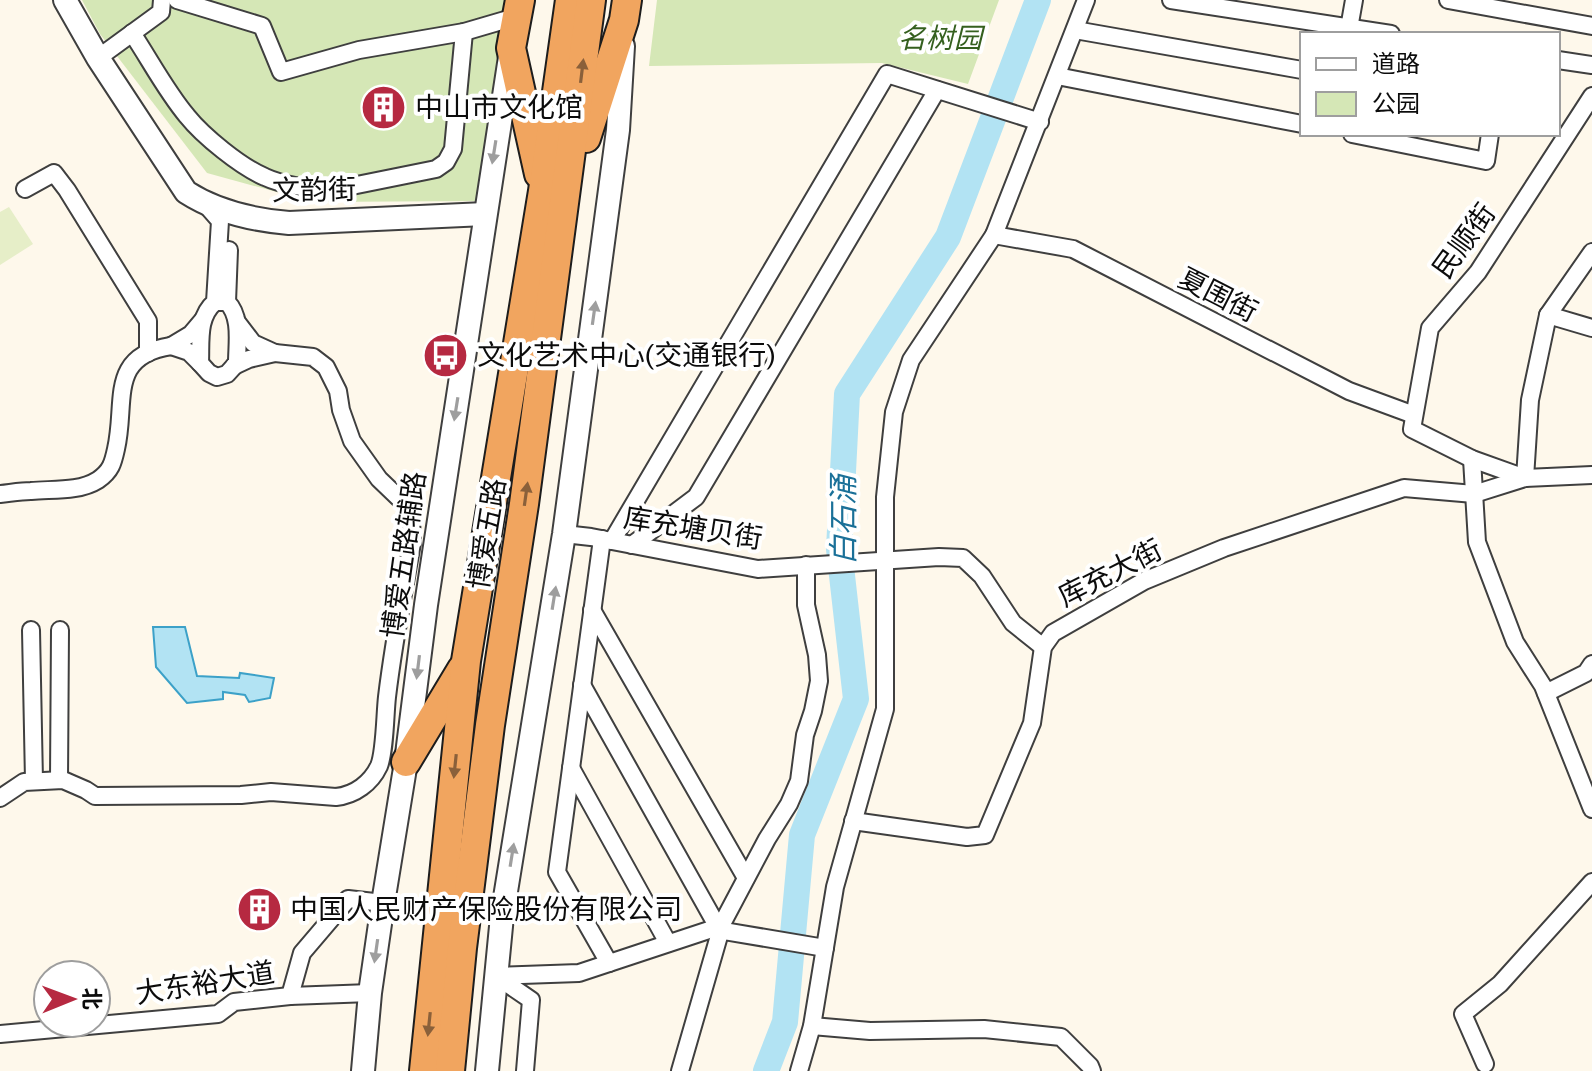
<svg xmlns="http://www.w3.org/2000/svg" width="1592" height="1071" font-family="'Roboto Serif','Noto Sans SC',serif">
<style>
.green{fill:#d5e7b6}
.pitch{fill:#e6eec8}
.water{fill:#b2e3f3;stroke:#3ca1c8;stroke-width:2}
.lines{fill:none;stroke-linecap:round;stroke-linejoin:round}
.river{stroke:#b2e3f3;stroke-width:26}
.minor-casing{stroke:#3f3f3f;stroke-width:20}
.tertiary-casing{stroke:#3f3f3f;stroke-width:26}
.trunk-casing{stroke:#1d1d1d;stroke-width:32}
.minor{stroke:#fff;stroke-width:16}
.tertiary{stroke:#fff;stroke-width:22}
.trunk{stroke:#f1a55f;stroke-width:28}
.oneway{fill:#8a603a}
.oneway2{fill:#9e9e9e}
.labels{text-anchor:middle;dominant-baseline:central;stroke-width:8;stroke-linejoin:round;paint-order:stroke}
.park-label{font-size:28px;font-style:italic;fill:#35601f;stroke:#fff}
.poi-label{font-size:28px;fill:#0c0c0c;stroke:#fff;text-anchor:start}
.street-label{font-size:28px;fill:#0c0c0c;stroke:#fff}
.water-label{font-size:30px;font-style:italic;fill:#1a7098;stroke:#fff}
</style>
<rect width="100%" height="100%" fill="#fef8eb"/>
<!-- green -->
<g class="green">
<polygon points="82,0 508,0 478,201 313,202 207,173 100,34"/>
<polygon points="657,0 999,0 968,84 882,63 649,66"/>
</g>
<!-- pitch -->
<polygon class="pitch" points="9,207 33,244 0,265 0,212"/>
<!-- water -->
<polygon class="water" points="153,627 185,627 197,676 239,678 240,673 274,678 270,698 249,702 245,695 223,692 223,699 187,703 156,667"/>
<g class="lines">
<!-- river -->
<polyline class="river" points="766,1071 785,1022 802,835 856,699 839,549 847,394 948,237 1038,0"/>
<defs>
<g id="minor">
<polyline points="177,0 262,26 281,72 359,50 464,32 505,20 517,19"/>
<polyline points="1171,0 1391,34"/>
<polyline points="1448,0 1592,26"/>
<polyline points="1075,30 1302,70"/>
<path d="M132,33C150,60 166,91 187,116C203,136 241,167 265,177C282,185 313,190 332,190L436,169L446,162L453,149L464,32"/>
<polyline points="1348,34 1354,0"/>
<polyline points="98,58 161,12 162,0"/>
<polyline points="1558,60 1592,65"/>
<polyline points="1057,76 1302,124"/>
<polyline points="1592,96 1478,272 1430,328 1412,429 1472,459 1525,478 1592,475"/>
<polyline points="1352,134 1486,161 1490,134"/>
<polyline points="25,189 54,173 67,190 148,321 148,353"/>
<path d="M206,205L220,221L215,302C197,317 201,342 200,363L209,373L217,377L227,374L237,363C237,343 242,317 227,302H215"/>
<polyline points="994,235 1073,249 1349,391 1414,415"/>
<polyline points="227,302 229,250"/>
<polyline points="1548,315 1592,328"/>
<polyline points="200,363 189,352 171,346 191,334 202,321"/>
<polyline points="234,366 249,359 275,353 253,343 237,322"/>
<polyline points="1472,459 1477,542 1515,642 1543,686 1592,809"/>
<path d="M0,494C10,493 21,491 31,491C53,489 79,492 98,480C111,471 113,463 116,449C127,402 107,356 171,346"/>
<polyline points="564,534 591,537 758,569 939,557 963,558 982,576 1013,623 1043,647"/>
<polyline points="602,539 557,872 609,963"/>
<polyline points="612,541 887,74 1040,122"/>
<polyline points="632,545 696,497 937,90"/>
<polyline points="592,610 746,878"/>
<polyline points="31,630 34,781"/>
<polyline points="582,685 720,931"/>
<polyline points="1546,693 1586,673 1592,664"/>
<polyline points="571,768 668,943"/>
<polyline points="59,780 60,630"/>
<path d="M0,798L24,782L63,780L86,790L95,796L241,795L271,792L336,797C355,795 371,783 379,766C385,752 385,714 387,697C393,646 403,594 412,543L411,518L404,503L379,479L352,441L341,410L338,391L326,367L313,357L275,353"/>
<polyline points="853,821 967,837 985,835 1032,723 1043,647 1053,633 1144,581 1224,548 1404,488 1474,494 1525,478 1530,400 1548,315 1592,252"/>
<polyline points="496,976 579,973 712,929 825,948"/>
<polyline points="496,976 531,1000 525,1071"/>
<polyline points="290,996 302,953 348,899 383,903"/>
<polyline points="812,1026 870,1031 984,1029 1061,1037 1090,1066 1092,1071"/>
<polyline points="0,1034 218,1014 234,1002 290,996 370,993"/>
<polyline points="1485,1064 1463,1014 1500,984 1592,882"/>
<polyline points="680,1071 723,922 767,839 789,804 799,781 805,735 813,711 819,681 817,655 806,605 806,565"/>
<polyline points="799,1071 812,1026 835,887 885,709 885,497 894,412 911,360 994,235 1086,0"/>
</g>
<g id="tertiary">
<path d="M65,0L98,58L186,192C217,212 253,220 289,223L485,214"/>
<polyline points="363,1071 370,993 383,903 406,762 426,605 510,57"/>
<polyline points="487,1071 502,916 564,534 618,130 623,46"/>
</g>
<g id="trunk">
<polyline points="520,0 511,48 539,174"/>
<polyline points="586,138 624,20 627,0"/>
<polyline points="406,762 462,669"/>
<polyline points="424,1071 466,661 543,191 570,0"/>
<polyline points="450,1071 462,948 490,725 524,504 591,0"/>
</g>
</defs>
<!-- minor casing -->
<use href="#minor" class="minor-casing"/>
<!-- tertiary casing -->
<use href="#tertiary" class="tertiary-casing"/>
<!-- trunk casing -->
<use href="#trunk" class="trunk-casing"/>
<!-- minor -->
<use href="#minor" class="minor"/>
<!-- tertiary -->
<use href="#tertiary" class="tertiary"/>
<!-- trunk -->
<use href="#trunk" class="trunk"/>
</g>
<!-- one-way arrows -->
<defs><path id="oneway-solid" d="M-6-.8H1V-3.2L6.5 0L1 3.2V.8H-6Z" transform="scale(2)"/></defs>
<g class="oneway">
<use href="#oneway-solid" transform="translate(582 71) rotate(-83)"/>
<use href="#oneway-solid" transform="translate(526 494) rotate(-82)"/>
<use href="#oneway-solid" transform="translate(455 766) rotate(96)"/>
<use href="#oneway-solid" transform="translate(429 1024) rotate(96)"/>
</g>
<g class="oneway2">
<use href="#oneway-solid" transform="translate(494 152) rotate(99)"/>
<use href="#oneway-solid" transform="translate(594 313) rotate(-82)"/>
<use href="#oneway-solid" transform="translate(456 409) rotate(99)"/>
<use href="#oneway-solid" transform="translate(554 598) rotate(-81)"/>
<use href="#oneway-solid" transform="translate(418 667) rotate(97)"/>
<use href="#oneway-solid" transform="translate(512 855) rotate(-81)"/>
<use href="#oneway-solid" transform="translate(376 951) rotate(98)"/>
</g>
<!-- icons -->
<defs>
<symbol id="building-disc" viewBox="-11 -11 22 22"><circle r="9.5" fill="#b62941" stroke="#fff"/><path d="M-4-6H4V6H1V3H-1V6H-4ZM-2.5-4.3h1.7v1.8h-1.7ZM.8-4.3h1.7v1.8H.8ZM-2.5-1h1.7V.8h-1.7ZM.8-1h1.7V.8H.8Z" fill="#fff"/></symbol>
<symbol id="bus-disc" viewBox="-11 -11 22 22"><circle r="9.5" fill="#b62941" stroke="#fff"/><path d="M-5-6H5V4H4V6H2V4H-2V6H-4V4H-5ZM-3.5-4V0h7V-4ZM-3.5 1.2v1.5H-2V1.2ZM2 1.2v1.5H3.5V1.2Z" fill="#fff"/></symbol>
</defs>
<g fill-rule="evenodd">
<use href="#building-disc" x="358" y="82" width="51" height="51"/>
<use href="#bus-disc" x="420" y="330" width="51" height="51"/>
<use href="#building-disc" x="234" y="884" width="51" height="51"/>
</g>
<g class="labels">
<!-- park labels -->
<g class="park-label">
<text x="940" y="38">名树园</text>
</g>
<!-- poi labels -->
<g class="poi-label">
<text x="415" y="107">中山市文化馆</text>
<text x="477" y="355">文化艺术中心(交通银行)</text>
<text x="290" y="909">中国人民财产保险股份有限公司</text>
</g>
<!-- street labels -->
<g class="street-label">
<text transform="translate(314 190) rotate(-1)">文韵街</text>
<text transform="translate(1464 241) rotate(-54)">民顺街</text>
<text transform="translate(1218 295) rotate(27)">夏围街</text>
<text transform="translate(693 528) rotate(9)">库充塘贝街</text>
<text transform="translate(487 534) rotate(-81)">博爱五路</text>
<text transform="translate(404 555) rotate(-82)">博爱五路辅路</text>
<text transform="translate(1110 573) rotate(-27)">库充大街</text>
<text transform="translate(205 983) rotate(-9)">大东裕大道</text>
</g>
<!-- water labels -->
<g class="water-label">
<text transform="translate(843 520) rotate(-90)">白石涌</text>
</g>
</g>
<!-- legend -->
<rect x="1300" y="32" width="260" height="104" fill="#ffffff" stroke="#9e9e9e" stroke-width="2"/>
<rect x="1316" y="58" width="40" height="12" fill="#ffffff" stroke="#9e9e9e" stroke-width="2"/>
<text x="1372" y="72" font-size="24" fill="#0c0c0c">道路</text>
<rect x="1316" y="92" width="40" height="24" fill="#d5e7b6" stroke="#9e9e9e" stroke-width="2"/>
<text x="1372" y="112" font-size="24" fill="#0c0c0c">公园</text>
<!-- north arrow -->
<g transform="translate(72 999) rotate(89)"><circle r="38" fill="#ffffff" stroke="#9e9e9e" stroke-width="2"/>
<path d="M0-6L14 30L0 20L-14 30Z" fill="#b62941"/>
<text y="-12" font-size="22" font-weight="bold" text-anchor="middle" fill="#0c0c0c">北</text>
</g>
</svg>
